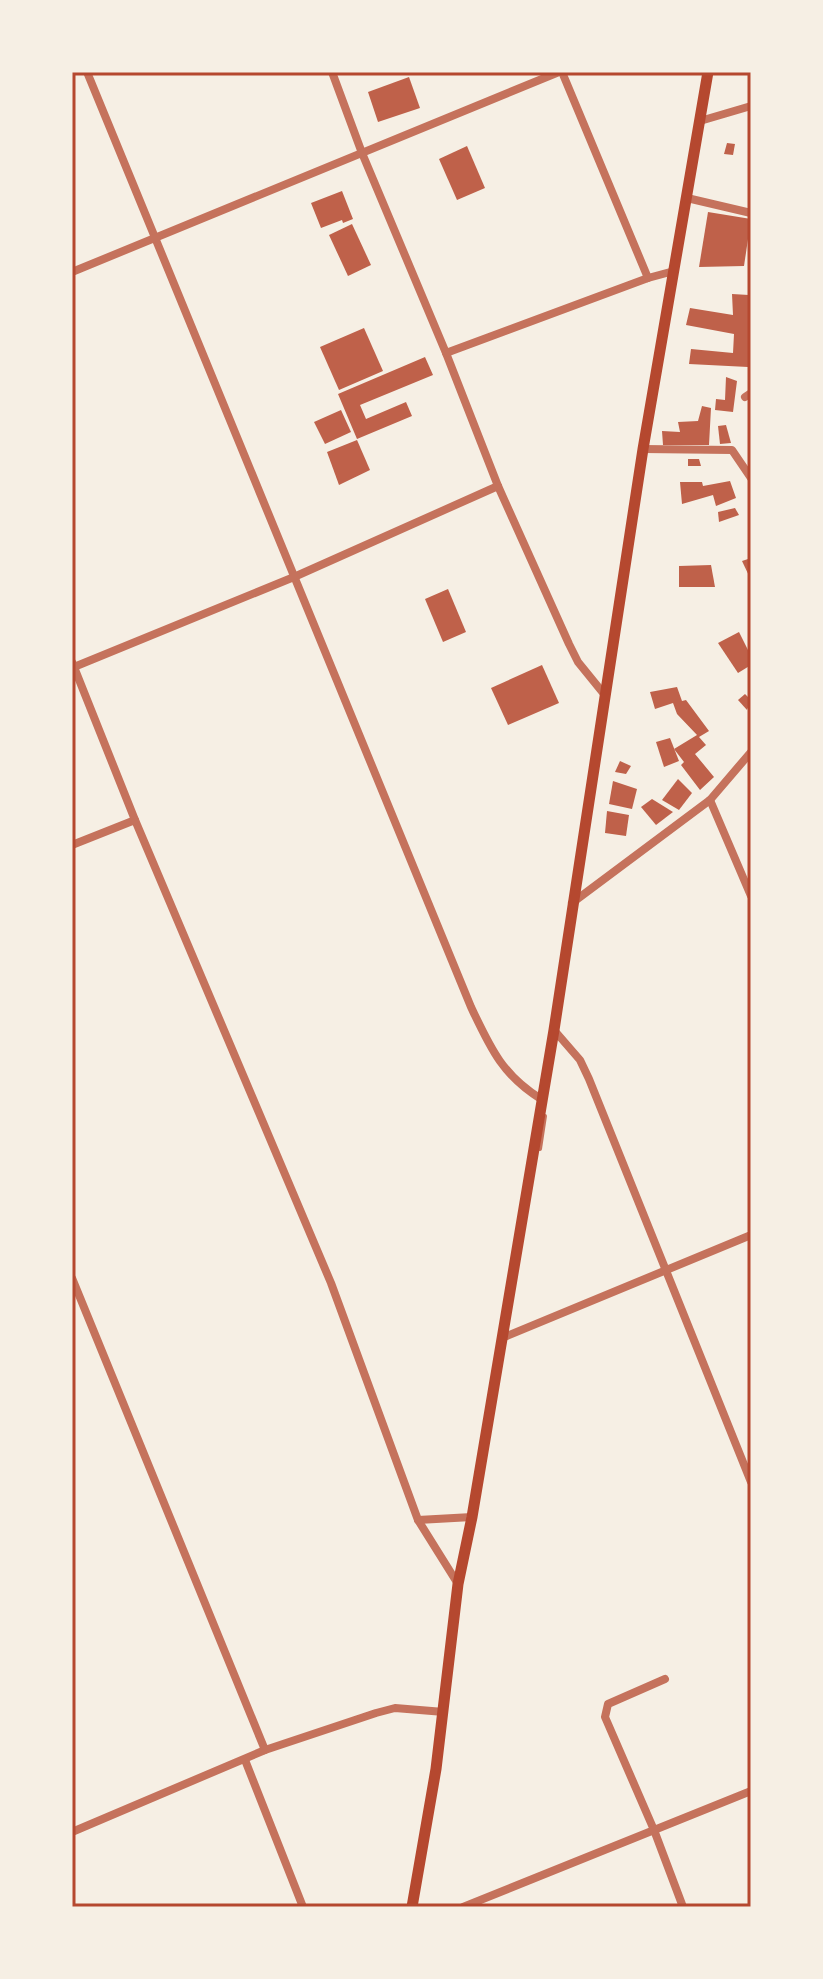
<svg xmlns="http://www.w3.org/2000/svg" width="823" height="1979" font-family="'DejaVu Sans',sans-serif">
<style>
.building{fill:#bf614a}
.lines{fill:none;stroke-linecap:round;stroke-linejoin:round}
.service{stroke:#c5725c;stroke-width:4}
.minor{stroke:#c5725c;stroke-width:8}
.secondary{stroke:#b5482f;stroke-width:11}
.neatline{fill:none;stroke:#b5482f;stroke-width:3}
</style>
<rect width="100%" height="100%" fill="#f6efe4"/>
<!-- building -->
<g class="building">
<polygon points="409,77 420,108 378,122 368,92"/>
<polygon points="727,143 735,144 733,155 724,154"/>
<polygon points="467,146 485,188 457,200 439,159"/>
<polygon points="342,191 353,219 343,223 342,220 321,228 311,203"/>
<polygon points="708,212 751,219 744,266 699,267"/>
<polygon points="352,224 371,265 348,276 329,235"/>
<polygon points="732,294 749,295 748,367 689,364 691,349 733,353 734,334 686,325 690,308 733,315"/>
<polygon points="364,328 383,371 339,390 320,347"/>
<polygon points="425,357 433,375 360,405 366,419 406,402 412,416 357,439 338,394"/>
<polygon points="726,377 737,381 733,412 715,410 716,399 725,400"/>
<polygon points="702,406 711,408 709,445 663,445 662,431 680,432 678,422 698,421"/>
<polygon points="341,410 351,432 325,444 314,422"/>
<polygon points="726,425 731,443 720,444 718,426"/>
<polygon points="357,440 370,470 339,485 327,452"/>
<polygon points="688,459 699,459 701,466 688,466"/>
<polygon points="730,481 736,498 716,506 713,495 682,504 680,482 702,482 703,486"/>
<polygon points="735,508 739,515 719,522 718,512"/>
<polygon points="751,558 751,580 742,561"/>
<polygon points="711,565 715,587 679,587 679,566"/>
<polygon points="448,589 466,632 443,642 425,599"/>
<polygon points="739,632 751,656 751,665 738,673 718,643"/>
<polygon points="542,665 559,703 508,725 491,688"/>
<polygon points="677,687 682,701 686,700 709,731 699,737 706,745 695,754 714,777 700,790 681,765 684,762 674,749 697,735 677,714 673,703 655,709 650,692"/>
<polygon points="745,694 751,700 747,710 738,700"/>
<polygon points="670,738 679,761 664,767 656,742"/>
<polygon points="620,761 631,766 626,774 615,772"/>
<polygon points="678,779 692,793 679,810 662,800"/>
<polygon points="613,781 637,789 632,809 609,804"/>
<polygon points="652,799 673,812 656,825 641,807"/>
<polygon points="607,811 629,815 626,836 605,833"/>
</g>
<g class="lines">
<!-- service -->
<polyline class="service" points="534,1148 540,1149 545,1116"/>
<!-- minor -->
<g class="minor">
<path d="M87,72L471,1007C490,1047 502,1075 541,1099"/>
<polyline points="332,72 362,153 446,353 498,486 569,644 578,662 604,694"/>
<polyline points="562,72 648,278"/>
<polyline points="700,121 751,106"/>
<polyline points="687,198 751,213"/>
<polyline points="72,272 559,72"/>
<polyline points="446,353 648,278 674,271"/>
<polyline points="745,397 751,393"/>
<polyline points="643,449 732,450 751,478"/>
<polyline points="72,662 135,820 331,1283 418,1520 458,1584"/>
<polyline points="74,667 294,577 498,486"/>
<polyline points="710,800 751,896"/>
<polyline points="72,845 135,820"/>
<polyline points="572,903 710,800 751,752"/>
<polyline points="554,1030 580,1060 589,1079 751,1482"/>
<polyline points="72,1278 265,1750"/>
<polyline points="502,1338 751,1235"/>
<polyline points="418,1520 472,1517"/>
<polyline points="665,1679 608,1704 605,1717 654,1830 683,1907"/>
<polyline points="245,1760 303,1907"/>
<polyline points="72,1832 265,1750 376,1713 395,1708 444,1712"/>
<polyline points="463,1907 751,1791"/>
</g>
<!-- secondary -->
<polyline class="secondary" points="412,1907 436,1769 458,1584 472,1517 554,1030 643,449 708,72"/>
</g>
<!-- border -->
<rect width="823" height="1979" fill="none" stroke="#f6efe4" stroke-width="148"/>
<rect x="74" y="74" width="675" height="1831" class="neatline"/>
</svg>
